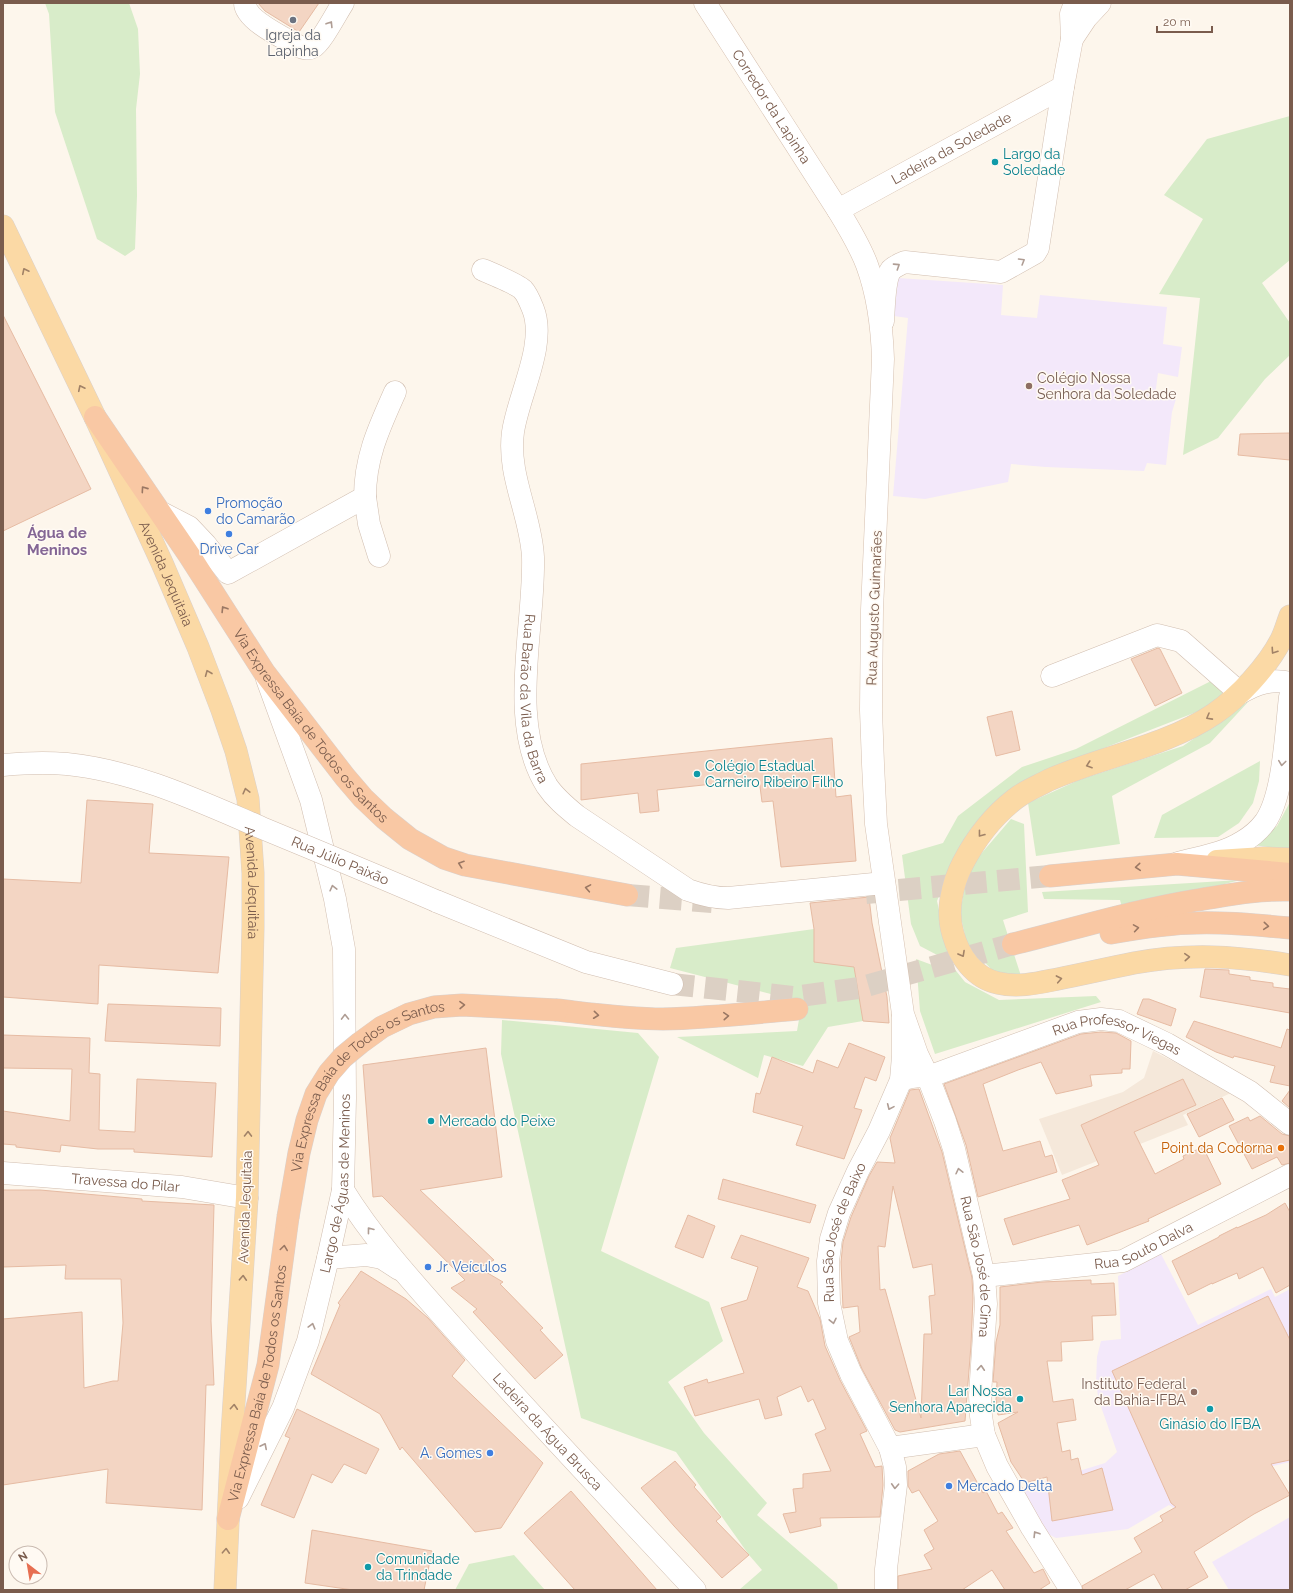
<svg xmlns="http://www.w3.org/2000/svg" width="1293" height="1593" font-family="Raleway,sans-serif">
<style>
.residential{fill:#f5e8da}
.education{fill:#f3e8fa}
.green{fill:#d8ecc9}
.building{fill:#f3d5c3;stroke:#e6bba3;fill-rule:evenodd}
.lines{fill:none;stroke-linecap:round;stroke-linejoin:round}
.trunk-tunnel{stroke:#dcd0c4;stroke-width:22;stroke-dasharray:22 11;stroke-linecap:butt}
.minor-casing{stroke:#d1beb0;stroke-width:23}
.tertiary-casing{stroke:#d1beb0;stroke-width:23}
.secondary-casing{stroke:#d6c0b0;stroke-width:23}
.primary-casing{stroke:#dad1cd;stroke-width:23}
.trunk-casing{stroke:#dad1cd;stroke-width:23}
.minor{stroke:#fff;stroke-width:22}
.tertiary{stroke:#fff;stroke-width:22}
.secondary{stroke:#fff;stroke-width:22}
.primary{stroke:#fbd9a5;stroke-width:22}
.trunk{stroke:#f9c8a4;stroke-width:22}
.minor-bridge-casing{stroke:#d1beb0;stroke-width:23;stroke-linecap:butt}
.trunk-bridge-casing{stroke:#dad1cd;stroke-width:23;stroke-linecap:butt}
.minor-bridge{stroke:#fff;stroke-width:22}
.trunk-bridge{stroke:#f9c8a4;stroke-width:22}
.oneway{stroke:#af9d94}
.oneway2{stroke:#a18267}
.oneway3{stroke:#9a7763}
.worship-dot{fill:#6b7280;stroke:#fffaf3;stroke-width:1.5}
.culture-dot{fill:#0f9aa8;stroke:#fffaf3;stroke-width:1.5}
.education-dot{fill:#8d6e63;stroke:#fffaf3;stroke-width:1.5}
.shop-dot{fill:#3f7fe0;stroke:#fffaf3;stroke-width:1.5}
.food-dot{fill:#e8710a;stroke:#fffaf3;stroke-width:1.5}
.labels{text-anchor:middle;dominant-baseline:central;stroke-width:3;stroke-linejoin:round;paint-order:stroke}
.worship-label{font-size:14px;fill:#5b616d;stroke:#fffaf3}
.street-label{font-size:14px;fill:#7a5c4d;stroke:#fffaf3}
.culture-label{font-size:14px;fill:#0d838f;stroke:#fffaf3;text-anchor:start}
.education-label{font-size:14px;fill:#785e54;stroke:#fffaf3;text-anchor:start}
.shop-label{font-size:14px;fill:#366cbe;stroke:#fffaf3;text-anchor:start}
.food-label{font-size:14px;fill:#c56008;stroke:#fffaf3;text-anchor:end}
.neighbourhood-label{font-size:15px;font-weight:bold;fill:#846695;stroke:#fffaf3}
</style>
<rect width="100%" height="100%" fill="#fdf6ec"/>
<!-- residential -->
<polygon class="residential" points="1153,1051 1233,1092 1183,1115 1188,1125 1062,1175 1039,1119 1123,1092 1144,1078"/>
<!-- education -->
<g class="education">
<polygon points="898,278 1003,285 1001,315 1037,318 1040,295 1167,307 1163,344 1182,347 1178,377 1158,373 1155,396 1176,399 1172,412 1166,465 1147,463 1144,471 1046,467 1011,464 1008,482 925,499 893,496 908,318 894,316"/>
<polygon points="1161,1254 1198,1325 1271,1289 1275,1297 1290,1289 1290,1462 1273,1466 1179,1511 1169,1505 1128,1529 1056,1538 1048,1534 1021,1489 1105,1463 1117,1452 1099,1401 1096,1384 1097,1357 1101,1341 1121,1339 1118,1276"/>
<polygon points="1290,1517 1290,1590 1229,1590 1212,1562"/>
</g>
<!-- green -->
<g class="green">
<polygon points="45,3 129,3 138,29 140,74 136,109 137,196 135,249 125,256 97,239 55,112 49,14"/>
<polygon points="1290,116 1290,260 1262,283 1290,323 1290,355 1265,379 1218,438 1183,455 1200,298 1159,294 1203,219 1164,195 1207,139"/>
<polygon points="1213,680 1224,695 1199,711 1040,773 950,866 937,901 949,955 941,957 920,946 911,924 902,855 943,843 958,816 1022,767 1076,749"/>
<polygon points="1249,701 1210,743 1112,796 1120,844 1036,856 1028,803 1079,780 1183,746"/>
<polygon points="1260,761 1259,781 1253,803 1239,823 1218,837 1154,838 1162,815"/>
<polygon points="1290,802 1290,850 1253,845 1277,826"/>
<polygon points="1011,819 1024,824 1028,912 1003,920 1021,976 996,974 967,944 960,913 968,869"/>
<polygon points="1240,880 1123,911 1120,900 1044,899 1042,892"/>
<polygon points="872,923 889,1023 863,1021 828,1027 803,1066 764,1055 758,1078 677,1037 797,1031 802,1002 670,968 676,948 814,929"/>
<polygon points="916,959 935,966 953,967 965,982 999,1000 1096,996 1101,1002 935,1054 920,1011"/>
<polygon points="502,1020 638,1033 659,1057 601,1251 709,1302 723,1341 668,1382 704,1433 767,1503 757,1515 837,1584 838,1590 739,1590 762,1570 749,1555 676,1452 581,1418 501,1054"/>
<polygon points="514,1555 545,1590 455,1590 469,1564"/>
</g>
<!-- building -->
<g class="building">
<polygon points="258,3 319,3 299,32 265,11"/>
<polygon points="3,315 91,489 3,531"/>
<polygon points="1290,433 1290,460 1238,455 1240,434"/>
<polygon points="1158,648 1160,649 1182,693 1155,706 1131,659"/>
<polygon points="1012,711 1020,750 996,756 987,717"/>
<polygon points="832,738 836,797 851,795 856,861 781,867 773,801 762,802 759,779 657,790 659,811 640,813 638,793 581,800 581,764"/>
<polygon points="87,800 153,804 149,853 229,857 218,973 99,965 98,1004 3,997 3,879 81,883"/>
<polygon points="869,897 872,923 887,997 889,1023 863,1021 854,967 814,962 814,929 810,903"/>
<polygon points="1205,969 1229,970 1229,974 1250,977 1250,980 1273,983 1273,987 1290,989 1290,1013 1200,997"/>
<polygon points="1143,999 1149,999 1176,1009 1171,1026 1137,1014"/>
<polygon points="108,1004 221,1008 220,1046 105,1041"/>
<polygon points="1194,1021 1281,1048 1287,1029 1290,1030 1290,1086 1270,1082 1275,1066 1234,1056 1233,1058 1216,1052 1186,1037"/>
<polygon points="1101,1032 1116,1033 1131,1041 1130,1069 1122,1069 1122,1073 1090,1075 1092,1086 1056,1094 1041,1062 1018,1070 983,1084 1003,1151 1040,1141 1045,1157 1052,1155 1057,1172 978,1197 966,1145 944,1084 1081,1034"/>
<polygon points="3,1035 90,1038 89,1073 100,1074 99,1130 135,1132 137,1079 216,1083 212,1157 134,1152 134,1149 98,1149 61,1145 60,1152 16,1147 16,1145 3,1144 3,1111 70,1121 72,1069 3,1068"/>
<polygon points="849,1043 885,1057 876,1081 865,1077 854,1108 862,1110 844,1159 796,1145 803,1126 753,1112 756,1093 760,1094 772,1057 813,1073 817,1060 838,1068"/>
<polygon points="486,1048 502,1177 420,1190 494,1260 479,1268 503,1282 500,1284 543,1328 540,1330 563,1355 535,1379 473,1312 477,1309 451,1288 465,1280 382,1196 373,1197 363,1065"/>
<polygon points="1183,1079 1196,1105 1134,1132 1155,1174 1184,1159 1183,1156 1203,1147 1221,1184 1148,1219 1149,1221 1087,1245 1079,1225 1013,1245 1004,1219 1070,1199 1062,1180 1099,1165 1081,1125"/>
<path d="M919,1089L942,1152L972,1278L973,1298L971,1345L965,1421L900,1432L895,1430L862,1369L849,1337L860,1332L858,1306L843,1308L841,1262L843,1242L851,1217L869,1176L877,1162L895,1163L890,1138L910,1090ZM893,1186L913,1268L932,1264L935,1295L929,1296L932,1334H924L921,1418L885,1289L880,1290L878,1246L885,1247Z"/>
<polygon points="1290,1090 1290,1108 1282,1101"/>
<polygon points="1222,1098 1234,1120 1199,1137 1187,1114"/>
<polygon points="1260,1116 1282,1134 1290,1136 1290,1163 1282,1165 1277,1157 1252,1169 1229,1126 1248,1117 1250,1121"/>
<polygon points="723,1179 816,1205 810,1223 718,1199"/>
<polygon points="3,1190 40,1190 142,1199 142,1201 214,1205 211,1321 214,1385 206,1385 202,1510 106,1503 108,1469 3,1485 3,1319 82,1312 84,1388 113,1381 118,1381 123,1323 121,1279 65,1279 66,1265 3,1267"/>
<polygon points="1285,1203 1290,1212 1290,1285 1276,1293 1263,1267 1239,1279 1237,1273 1212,1284 1212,1283 1188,1295 1172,1261 1219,1237 1219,1236 1237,1227 1237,1228 1266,1215"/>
<polygon points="688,1215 715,1226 703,1258 675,1247"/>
<polygon points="741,1235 809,1258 797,1287 808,1291 820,1319 825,1346 840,1380 867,1431 860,1434 875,1467 882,1466 883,1485 880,1517 820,1518 821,1526 790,1533 783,1514 796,1512 793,1489 803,1488 803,1474 831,1471 815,1434 826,1429 813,1399 808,1402 801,1386 777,1397 782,1415 765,1419 759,1399 695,1416 684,1387 707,1379 708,1383 744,1373 721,1308 747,1300 758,1267 731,1258"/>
<polygon points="361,1271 406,1299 428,1318 465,1360 452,1376 543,1463 501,1528 475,1532 402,1447 400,1450 380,1414 311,1374 340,1305 338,1303"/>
<polygon points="1091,1280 1091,1284 1114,1283 1116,1315 1092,1316 1093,1340 1061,1342 1062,1361 1047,1361 1053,1402 1073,1399 1076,1420 1057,1423 1062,1452 1070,1450 1071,1460 1078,1458 1082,1475 1102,1468 1113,1510 1052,1521 1047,1477 1025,1483 1011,1462 998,1423 1018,1412 998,1415 996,1400 997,1382 993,1382 996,1342 1000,1325 1000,1287 1042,1282"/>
<polygon points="1268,1296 1290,1340 1290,1460 1271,1464 1290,1495 1254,1514 1194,1552 1208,1577 1185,1590 1163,1590 1154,1574 1125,1590 1083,1590 1082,1586 1142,1552 1134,1538 1163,1521 1160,1516 1176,1507 1171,1503 1112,1371"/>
<polygon points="297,1409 379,1449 366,1474 344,1464 332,1483 312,1474 294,1518 261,1505 290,1438 285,1436"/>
<polygon points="960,1451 983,1493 986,1491 998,1514 1002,1512 1013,1528 1006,1531 1034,1573 1043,1569 1050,1583 1039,1590 1005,1590 992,1570 962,1590 898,1590 898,1576 932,1569 924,1555 934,1549 924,1530 938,1521 919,1490 912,1493 908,1486 908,1471 939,1454"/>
<polygon points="675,1461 696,1485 694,1487 721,1517 716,1521 749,1555 722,1578 674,1526 641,1488"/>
<polygon points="571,1491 657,1590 575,1590 524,1533"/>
<polygon points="312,1530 432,1551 424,1590 353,1590 305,1583"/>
</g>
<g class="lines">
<!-- trunk-tunnel -->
<g class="trunk-tunnel">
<polyline points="866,893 1050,876"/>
<polyline points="627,895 712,902"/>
<polyline points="672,984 794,997 859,988 1013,944"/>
</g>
<defs>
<g id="minor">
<path d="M245,3C245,20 284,38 298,46C303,48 308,50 313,47C321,43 337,12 343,3"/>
<path id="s1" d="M483,270C490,273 519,285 523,290C527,294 531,304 533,309C547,344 518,396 513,432C507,475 531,515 533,557C535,628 507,723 547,786C555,798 566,807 577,816L688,890C702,895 713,898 728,898L884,883"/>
<path d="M883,321C884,308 884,279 891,270C895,266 900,264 905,262L1001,272L1035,253L1038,248L1063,87"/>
<polyline points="365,497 369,524 379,556"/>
<path d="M160,512L189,527L206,545L228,573L365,497C365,457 379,428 395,392"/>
<polyline points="1052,676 1157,635 1181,641 1240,693"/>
<polyline points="436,901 586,962 672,984"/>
<path id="s2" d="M928,1077L1078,1022L1101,1019L1119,1021L1167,1044L1250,1092L1290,1124"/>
<path id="s3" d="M3,1173L182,1187L247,1198"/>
<path id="s4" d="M984,1276L1123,1261L1290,1175"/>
<polyline points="890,1448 984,1435"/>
</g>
<g id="tertiary">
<path d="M1240,693C1256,684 1271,678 1290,683"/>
<path d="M1178,863C1199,857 1223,854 1242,842C1251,837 1259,830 1265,822C1284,795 1286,730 1290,697"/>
<path id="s5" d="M343,1190C377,1245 422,1292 464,1340C540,1425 618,1507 695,1590"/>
<polyline points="328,1258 366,1255 382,1258 399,1269"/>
<path id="s6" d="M238,1498L283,1408L308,1341L328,1258L343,1190L345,1098L344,949L335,899L311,800L267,679"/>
<path id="s7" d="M886,1590V1569L896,1485L895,1467L890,1448L851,1374L837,1341L829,1303L828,1261L831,1239L839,1213L858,1171L879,1131L901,1080L903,1056V1017"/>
</g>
<g id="secondary">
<path id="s8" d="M705,3L838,210C849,228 860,246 867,265C878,295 882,327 883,359L872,610L871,710L873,764L876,824L903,1014L917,1054L928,1077L945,1121L954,1149L984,1276L986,1304L980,1395L981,1416L984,1435L997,1466L1032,1528L1071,1590"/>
<polyline points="1072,39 1086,18 1100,3"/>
<path id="s9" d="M838,210L1063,87L1072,39L1071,14L1075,3"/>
<path d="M901,1080C910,1077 918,1075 928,1077"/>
</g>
<g id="primary">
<path id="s10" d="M3,226L95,417L162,563L198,647L222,710L236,751L248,799L253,873V927L247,1198L232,1434L225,1590"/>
<path d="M1290,616C1287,624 1285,632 1281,640C1267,667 1239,697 1214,714C1165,747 1103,756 1049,780C1038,786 1025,791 1015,799C993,816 976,838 963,863C952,884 946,911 953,934C959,956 974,978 998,983C1018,988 1038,983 1058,979C1083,974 1109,968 1134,963C1188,953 1236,956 1290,965"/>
<polyline points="1217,861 1264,858 1290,859"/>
</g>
<g id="trunk">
<path id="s11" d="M95,417L189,555L264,672L345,777L363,798L384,818L410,839L444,858L465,865L627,895"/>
<polyline points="1050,876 1177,864 1290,874"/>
<path d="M1111,933C1139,928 1168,923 1197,923C1228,922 1259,925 1290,928"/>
<path d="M1013,944C1074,929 1135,910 1197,900C1229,895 1257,889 1290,890"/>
<path d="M557,1010C592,1014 628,1019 663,1019C708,1018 753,1013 797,1009"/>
<path id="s12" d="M228,1519L268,1365L288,1217"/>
</g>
</defs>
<!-- minor casing -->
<use href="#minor" class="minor-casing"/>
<!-- tertiary casing -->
<use href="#tertiary" class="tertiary-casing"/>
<!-- secondary casing -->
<use href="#secondary" class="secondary-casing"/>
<!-- primary casing -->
<use href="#primary" class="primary-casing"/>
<!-- trunk casing -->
<use href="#trunk" class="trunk-casing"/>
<!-- minor -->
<use href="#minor" class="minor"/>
<!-- tertiary -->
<use href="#tertiary" class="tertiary"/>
<!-- secondary -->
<use href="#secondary" class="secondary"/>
<!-- primary -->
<use href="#primary" class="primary"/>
<!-- trunk -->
<use href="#trunk" class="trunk"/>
<defs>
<g id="minor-bridge">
<path id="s13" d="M3,765C24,763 45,762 67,764C136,771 199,801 262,828C320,852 378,876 436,901"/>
</g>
<g id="trunk-bridge">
<path id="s14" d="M288,1217L299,1153L307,1120L316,1094L329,1073L343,1057L360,1043L382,1027L409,1014L434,1007L462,1005L557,1010"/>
</g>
</defs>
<!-- minor-bridge casing -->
<use href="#minor-bridge" class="minor-bridge-casing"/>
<!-- trunk-bridge casing -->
<use href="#trunk-bridge" class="trunk-bridge-casing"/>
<!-- minor-bridge -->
<use href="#minor-bridge" class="minor-bridge"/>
<!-- trunk-bridge -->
<use href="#trunk-bridge" class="trunk-bridge"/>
</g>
<!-- one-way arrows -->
<defs><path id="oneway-chevron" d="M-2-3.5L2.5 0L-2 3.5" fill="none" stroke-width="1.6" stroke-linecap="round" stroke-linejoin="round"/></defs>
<g class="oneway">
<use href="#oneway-chevron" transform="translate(330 24) rotate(-58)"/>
<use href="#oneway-chevron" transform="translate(1022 261) rotate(-31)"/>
<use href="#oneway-chevron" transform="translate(897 266) rotate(-33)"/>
<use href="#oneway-chevron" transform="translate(1282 763) rotate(97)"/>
<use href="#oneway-chevron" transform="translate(333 888) rotate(-104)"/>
<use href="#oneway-chevron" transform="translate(345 1017) rotate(-91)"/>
<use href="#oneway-chevron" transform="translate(890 1107) rotate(114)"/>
<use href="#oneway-chevron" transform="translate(959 1171) rotate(-103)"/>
<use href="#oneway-chevron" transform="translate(370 1230) rotate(-128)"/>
<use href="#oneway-chevron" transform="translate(833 1321) rotate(78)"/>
<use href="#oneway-chevron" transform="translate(312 1326) rotate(-75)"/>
<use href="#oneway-chevron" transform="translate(981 1368) rotate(-86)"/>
<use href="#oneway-chevron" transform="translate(264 1446) rotate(-63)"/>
<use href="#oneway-chevron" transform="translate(895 1486) rotate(93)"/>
<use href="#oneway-chevron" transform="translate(1036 1534) rotate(-122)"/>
</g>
<g class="oneway2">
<use href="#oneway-chevron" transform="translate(25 271) rotate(-116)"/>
<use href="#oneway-chevron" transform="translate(81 388) rotate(-116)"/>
<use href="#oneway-chevron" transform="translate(1274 651) rotate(124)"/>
<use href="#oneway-chevron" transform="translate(208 673) rotate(-112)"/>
<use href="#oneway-chevron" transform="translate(1209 717) rotate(151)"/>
<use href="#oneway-chevron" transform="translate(1089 765) rotate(161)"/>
<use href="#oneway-chevron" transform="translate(246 791) rotate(-104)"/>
<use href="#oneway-chevron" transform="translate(981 834) rotate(128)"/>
<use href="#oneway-chevron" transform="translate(962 954) rotate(61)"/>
<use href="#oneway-chevron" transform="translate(1187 957) rotate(-4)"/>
<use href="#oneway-chevron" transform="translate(1059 979) rotate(-11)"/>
<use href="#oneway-chevron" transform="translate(248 1134) rotate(-89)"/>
<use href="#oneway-chevron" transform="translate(243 1278) rotate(-87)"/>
<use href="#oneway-chevron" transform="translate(234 1407) rotate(-86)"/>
<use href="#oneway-chevron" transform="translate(226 1551) rotate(-87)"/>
</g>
<g class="oneway3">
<use href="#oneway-chevron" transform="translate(144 489) rotate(-125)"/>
<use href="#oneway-chevron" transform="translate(224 609) rotate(-122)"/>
<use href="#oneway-chevron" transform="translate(461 864) rotate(-161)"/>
<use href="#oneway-chevron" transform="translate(1138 867) rotate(175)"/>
<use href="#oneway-chevron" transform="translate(588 888) rotate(-170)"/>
<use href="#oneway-chevron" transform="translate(1266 926) rotate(5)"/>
<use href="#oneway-chevron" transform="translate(1136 928) rotate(-9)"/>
<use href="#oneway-chevron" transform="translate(462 1005) rotate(-1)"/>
<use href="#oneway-chevron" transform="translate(596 1015) rotate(6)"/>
<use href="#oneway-chevron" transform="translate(726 1016) rotate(-4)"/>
<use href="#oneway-chevron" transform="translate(284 1248) rotate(-82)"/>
</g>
<!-- markers -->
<circle class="worship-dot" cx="293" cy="20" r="4"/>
<g class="culture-dot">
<circle cx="995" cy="162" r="4"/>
<circle cx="697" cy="774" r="4"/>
<circle cx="431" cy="1121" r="4"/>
<circle cx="1020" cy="1399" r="4"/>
<circle cx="1210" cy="1409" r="4"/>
<circle cx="368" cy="1567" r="4"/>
</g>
<g class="education-dot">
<circle cx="1029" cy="386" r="4"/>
<circle cx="1194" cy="1392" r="4"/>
</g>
<g class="shop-dot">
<circle cx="208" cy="511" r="4"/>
<circle cx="229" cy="534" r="4"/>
<circle cx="428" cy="1267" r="4"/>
<circle cx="490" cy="1453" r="4"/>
<circle cx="949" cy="1486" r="4"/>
</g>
<circle class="food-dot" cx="1281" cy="1148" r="4"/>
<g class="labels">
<!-- worship labels -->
<g class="worship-label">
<text x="293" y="35">Igreja da<tspan x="293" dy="16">Lapinha</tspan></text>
</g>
<!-- street labels -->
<g class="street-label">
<text stroke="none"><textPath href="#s8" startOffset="123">Corredor da Lapinha</textPath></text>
<text stroke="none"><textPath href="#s9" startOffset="129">Ladeira da Soledade</textPath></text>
<text stroke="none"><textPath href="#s10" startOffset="384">Avenida Jequitaia</textPath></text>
<text transform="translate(874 608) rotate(-88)">Rua Augusto Guimarães</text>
<text stroke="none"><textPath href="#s1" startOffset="463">Rua Barão da Vila da Barra</textPath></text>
<text stroke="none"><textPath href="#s11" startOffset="377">Via Expressa Baía de Todos os Santos</textPath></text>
<text stroke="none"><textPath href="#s13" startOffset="355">Rua Júlio Paixão</textPath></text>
<text stroke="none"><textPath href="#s10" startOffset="708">Avenida Jequitaia</textPath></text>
<text stroke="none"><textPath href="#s2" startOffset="201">Rua Professor Viegas</textPath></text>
<text stroke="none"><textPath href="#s14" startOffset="167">Via Expressa Baía de Todos os Santos</textPath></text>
<text stroke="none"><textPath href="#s3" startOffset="123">Travessa do Pilar</textPath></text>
<text stroke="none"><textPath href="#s6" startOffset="333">Largo de Águas de Meninos</textPath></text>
<text transform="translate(245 1207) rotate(-88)">Avenida Jequitaia</text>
<text stroke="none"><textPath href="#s7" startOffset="375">Rua São José de Baixo</textPath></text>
<text stroke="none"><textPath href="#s4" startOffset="164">Rua Souto Dalva</textPath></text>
<text stroke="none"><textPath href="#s8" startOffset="1326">Rua São José de Cima</textPath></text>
<text stroke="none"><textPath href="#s12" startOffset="139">Via Expressa Baía de Todos os Santos</textPath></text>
<text stroke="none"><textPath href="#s5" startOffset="317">Ladeira da Água Brusca</textPath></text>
</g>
<!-- culture labels -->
<g class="culture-label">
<text x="1003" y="154">Largo da<tspan x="1003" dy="16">Soledade</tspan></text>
<text x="705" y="766">Colégio Estadual<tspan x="705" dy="16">Carneiro Ribeiro Filho</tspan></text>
<text x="439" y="1121">Mercado do Peixe</text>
<text x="1012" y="1391" text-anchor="end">Lar Nossa<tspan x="1012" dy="16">Senhora Aparecida</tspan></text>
<text x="1210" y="1424" text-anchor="middle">Ginásio do IFBA</text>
<text x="376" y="1559">Comunidade<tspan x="376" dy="16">da Trindade</tspan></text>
</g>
<!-- education labels -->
<g class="education-label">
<text x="1037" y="378">Colégio Nossa<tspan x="1037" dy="16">Senhora da Soledade</tspan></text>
<text x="1186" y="1384" text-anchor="end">Instituto Federal<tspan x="1186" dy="16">da Bahia-IFBA</tspan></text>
</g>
<!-- shop labels -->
<g class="shop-label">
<text x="216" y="503">Promoção<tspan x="216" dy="16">do Camarão</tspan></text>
<text x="229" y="549" text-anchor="middle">Drive Car</text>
<text x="436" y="1267">Jr. Veículos</text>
<text x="482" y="1453" text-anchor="end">A. Gomes</text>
<text x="957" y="1486">Mercado Delta</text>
</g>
<!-- food labels -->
<g class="food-label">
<text x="1273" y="1148">Point da Codorna</text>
</g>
<!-- neighbourhood labels -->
<g class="neighbourhood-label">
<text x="57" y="533">Água de<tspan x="57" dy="17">Meninos</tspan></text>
</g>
</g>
<!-- border -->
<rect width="1293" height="1593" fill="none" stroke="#7a5c4d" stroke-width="8"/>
<!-- north arrow -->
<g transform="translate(28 1565) rotate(329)"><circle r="19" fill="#fffaf3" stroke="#cabbb1"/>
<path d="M0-3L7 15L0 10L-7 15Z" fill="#e76f51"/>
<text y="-6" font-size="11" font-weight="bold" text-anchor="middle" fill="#7a5c4d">N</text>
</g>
<!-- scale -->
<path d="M1157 26v6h55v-6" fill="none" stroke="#7a5c4d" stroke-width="2"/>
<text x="1163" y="26" font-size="12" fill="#7a5c4d" stroke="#fffaf3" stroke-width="3" paint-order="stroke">20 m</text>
</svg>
